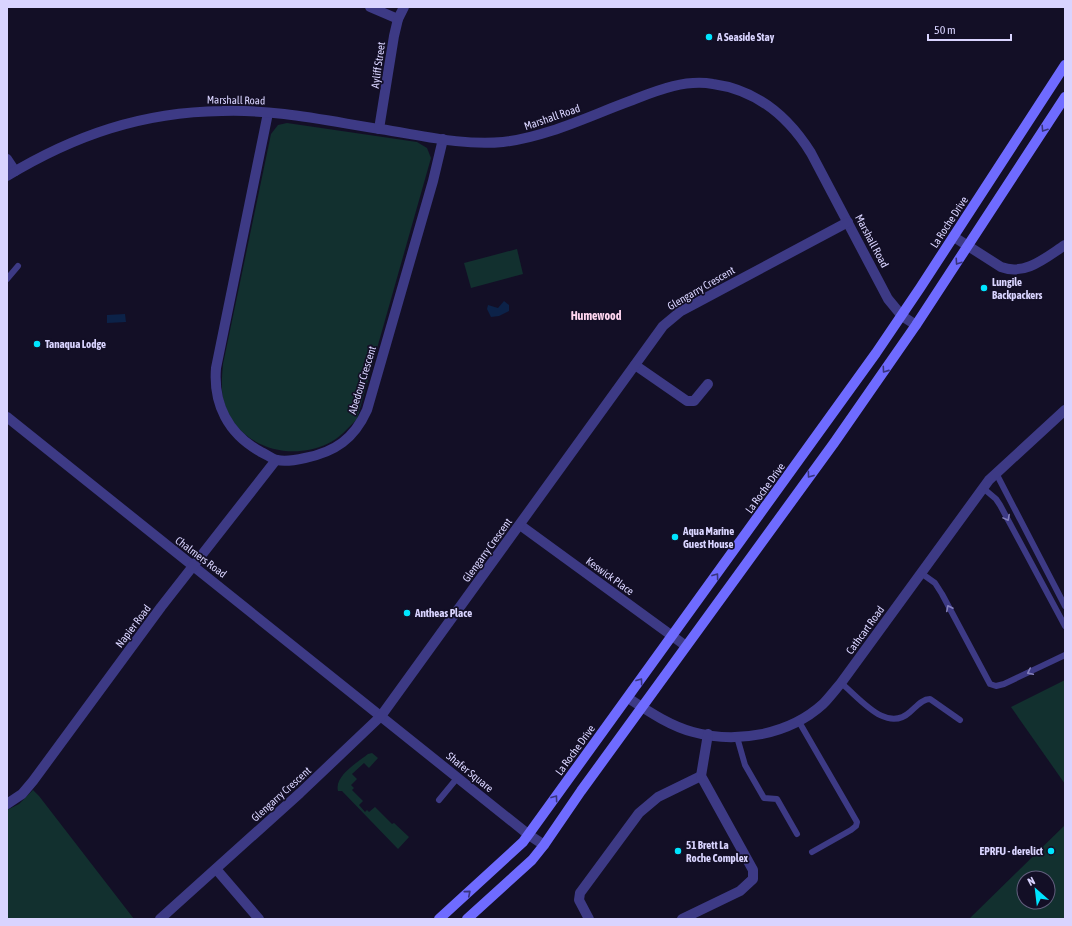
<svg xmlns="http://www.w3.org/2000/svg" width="1072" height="926" font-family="'Asap Condensed',sans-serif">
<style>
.green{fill:#12302f;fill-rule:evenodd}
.water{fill:#0c2248}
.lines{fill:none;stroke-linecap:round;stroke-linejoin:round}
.lane{stroke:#3d3a85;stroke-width:6}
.street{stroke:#3d3a85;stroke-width:10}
.secondary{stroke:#6f6bff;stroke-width:10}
.oneway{stroke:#38347d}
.oneway2{stroke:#837fbc}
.poi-dot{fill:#00e5ff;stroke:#130f26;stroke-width:1.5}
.labels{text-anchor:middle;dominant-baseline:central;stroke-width:3.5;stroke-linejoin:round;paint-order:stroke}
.poi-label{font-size:11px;font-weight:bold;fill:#d9d4ff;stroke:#130f26;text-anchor:start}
.street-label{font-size:11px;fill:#d9d4ff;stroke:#130f26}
.neighbourhood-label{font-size:12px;font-weight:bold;fill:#ffd6f0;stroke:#130f26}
</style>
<rect width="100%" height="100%" fill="#130f26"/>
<!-- green -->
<g class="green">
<path d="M287,123L417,142L427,148L431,158L357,419C348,428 339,439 327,444C286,463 233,444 223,398C221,386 222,376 223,364L271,134L278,125Z"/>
<polygon points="517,249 523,274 471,288 464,263"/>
<polygon points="1065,680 1065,784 1011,707"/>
<path d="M372,753L378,758L369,768L364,763L352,774L357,779L351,785L354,788L352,790L363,801L359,805L365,812L367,810L369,812L375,807L392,824L394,823L409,837L398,849L342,791H338C334,776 358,762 368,754Z"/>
<polygon points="33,790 39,796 134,919 7,919 7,810 19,804"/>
<path d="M1065,825V919H969ZM1024,878H1048V902H1024Z"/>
</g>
<!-- water -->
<g class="water">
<polygon points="504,301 509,305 509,311 499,316 491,317 487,309 488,305 498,308"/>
<polygon points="125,314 126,322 107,323 107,315"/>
</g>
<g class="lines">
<!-- lane -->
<g class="lane">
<polyline points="7,279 18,266"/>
<polyline points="996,473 1065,606"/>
<polyline points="983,488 996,499 1000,505 1065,626"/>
<polyline points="921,573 935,583 942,594 990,684 996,686 1004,684 1065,655"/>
<path d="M841,683C859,697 886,734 910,712C916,707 922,699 930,699L960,720"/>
<polyline points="798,720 857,822 856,826 851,830 812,852"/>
<polyline points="737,737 745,765 764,798 777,799 797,834"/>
<polyline points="439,800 458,777"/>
</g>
<!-- street -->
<g class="street">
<polyline points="370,7 398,19"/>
<path d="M268,113L216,368C213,404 228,434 261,452C266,454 272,459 277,460C286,462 296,460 305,458C335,452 354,439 367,410L433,181L443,139"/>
<polyline points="379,129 394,36 398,19 404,7"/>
<polyline points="7,159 15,171"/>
<path d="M7,176C75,135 142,112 222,111C274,109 328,121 380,129C420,135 462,146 503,142C547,137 589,116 630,101C656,91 684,79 713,84C757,90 788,116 811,153L888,299L902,316L916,325"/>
<path d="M954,237L1001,267C1025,276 1045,258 1065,245"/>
<polyline points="635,365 687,401 694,401 708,384"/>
<polyline points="7,417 529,835 544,845"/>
<polyline points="520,525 686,646"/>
<path d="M628,698C648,711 670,726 693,732C736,744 789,735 823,704C829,698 835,690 841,683L989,480L1065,410"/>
<polyline points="7,804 22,794 33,781 161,607 276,460"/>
<polyline points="216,869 259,919"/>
<polyline points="160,919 300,793 381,716 663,326 681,311 698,302 848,222"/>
<polyline points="589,919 579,900 580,893 639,813 658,797 701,776"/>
<polyline points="682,919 740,891 753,879 753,870 701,776 708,734"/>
</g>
<!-- secondary -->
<g class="secondary">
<polyline points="439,919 523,842 876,353 920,288 1065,65"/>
<polyline points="467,919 532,860 544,845 581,791 834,443 916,325 1065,97"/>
</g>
</g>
<!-- one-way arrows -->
<defs><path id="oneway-chevron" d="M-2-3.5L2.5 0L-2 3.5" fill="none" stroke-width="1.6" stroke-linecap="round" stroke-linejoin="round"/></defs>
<g class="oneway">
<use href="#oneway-chevron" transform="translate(1044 129) rotate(123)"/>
<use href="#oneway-chevron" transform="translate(958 262) rotate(124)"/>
<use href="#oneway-chevron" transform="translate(885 370) rotate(125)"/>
<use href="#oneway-chevron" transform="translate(810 475) rotate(126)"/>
<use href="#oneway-chevron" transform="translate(716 576) rotate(-54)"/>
<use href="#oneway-chevron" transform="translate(640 681) rotate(-54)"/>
<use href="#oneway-chevron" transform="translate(555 798) rotate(-54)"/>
<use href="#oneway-chevron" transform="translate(468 893) rotate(-41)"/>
</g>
<g class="oneway2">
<use href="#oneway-chevron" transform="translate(1007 518) rotate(62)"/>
<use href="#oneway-chevron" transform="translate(949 608) rotate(-117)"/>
<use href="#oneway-chevron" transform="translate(1030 672) rotate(154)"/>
</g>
<!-- markers -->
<g class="poi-dot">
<circle cx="709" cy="37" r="4"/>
<circle cx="984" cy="288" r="4"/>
<circle cx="37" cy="344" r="4"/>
<circle cx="675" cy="537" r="4"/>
<circle cx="407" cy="613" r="4"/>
<circle cx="678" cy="851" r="4"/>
<circle cx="1051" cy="851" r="4"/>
</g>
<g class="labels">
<!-- poi labels -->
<g class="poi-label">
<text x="717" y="37">A Seaside Stay</text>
<text x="992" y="282">Lungile<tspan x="992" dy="13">Backpackers</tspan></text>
<text x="45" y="344">Tanaqua Lodge</text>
<text x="683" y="531">Aqua Marine<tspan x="683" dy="13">Guest House</tspan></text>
<text x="415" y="613">Antheas Place</text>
<text x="686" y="845">51 Brett La<tspan x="686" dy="13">Roche Complex</tspan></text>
<text x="1043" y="851" text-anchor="end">EPRFU - derelict</text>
</g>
<!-- street labels -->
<g class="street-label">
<text transform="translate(378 65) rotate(-82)">Ayliff Street</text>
<text transform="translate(236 100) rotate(1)">Marshall Road</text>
<text transform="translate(552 117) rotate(-19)">Marshall Road</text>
<text transform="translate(949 222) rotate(-57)">La Roche Drive</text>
<text transform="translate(872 241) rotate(62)">Marshall Road</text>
<text transform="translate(701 288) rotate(-30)">Glengarry Crescent</text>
<text transform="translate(362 380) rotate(-73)">Abedour Crescent</text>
<text transform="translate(765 488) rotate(-54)">La Roche Drive</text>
<text transform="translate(487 550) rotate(-54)">Glengarry Crescent</text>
<text transform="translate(201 557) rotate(37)">Chalmers Road</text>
<text transform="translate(610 576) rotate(36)">Keswick Place</text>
<text transform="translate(133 626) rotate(-53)">Napier Road</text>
<text transform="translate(865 630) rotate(-54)">Cathcart Road</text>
<text transform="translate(575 750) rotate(-54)">La Roche Drive</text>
<text transform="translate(470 772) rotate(39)">Shafer Square</text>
<text transform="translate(281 794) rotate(-42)">Glengarry Crescent</text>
</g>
<!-- neighbourhood labels -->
<g class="neighbourhood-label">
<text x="596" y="316">Humewood</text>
</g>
</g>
<!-- border -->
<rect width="1072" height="926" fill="none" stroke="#d9d4ff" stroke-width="16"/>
<!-- north arrow -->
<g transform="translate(1036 890) rotate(332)"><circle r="19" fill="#130f26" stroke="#625e7d"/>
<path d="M0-3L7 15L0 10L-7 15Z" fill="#00e5ff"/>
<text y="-6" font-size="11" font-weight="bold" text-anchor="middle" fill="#d9d4ff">N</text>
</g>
<!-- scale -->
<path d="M928 34v6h83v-6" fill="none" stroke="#d9d4ff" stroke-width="2"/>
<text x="934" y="34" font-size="12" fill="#d9d4ff" stroke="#130f26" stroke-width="3" paint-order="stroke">50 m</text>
</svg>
